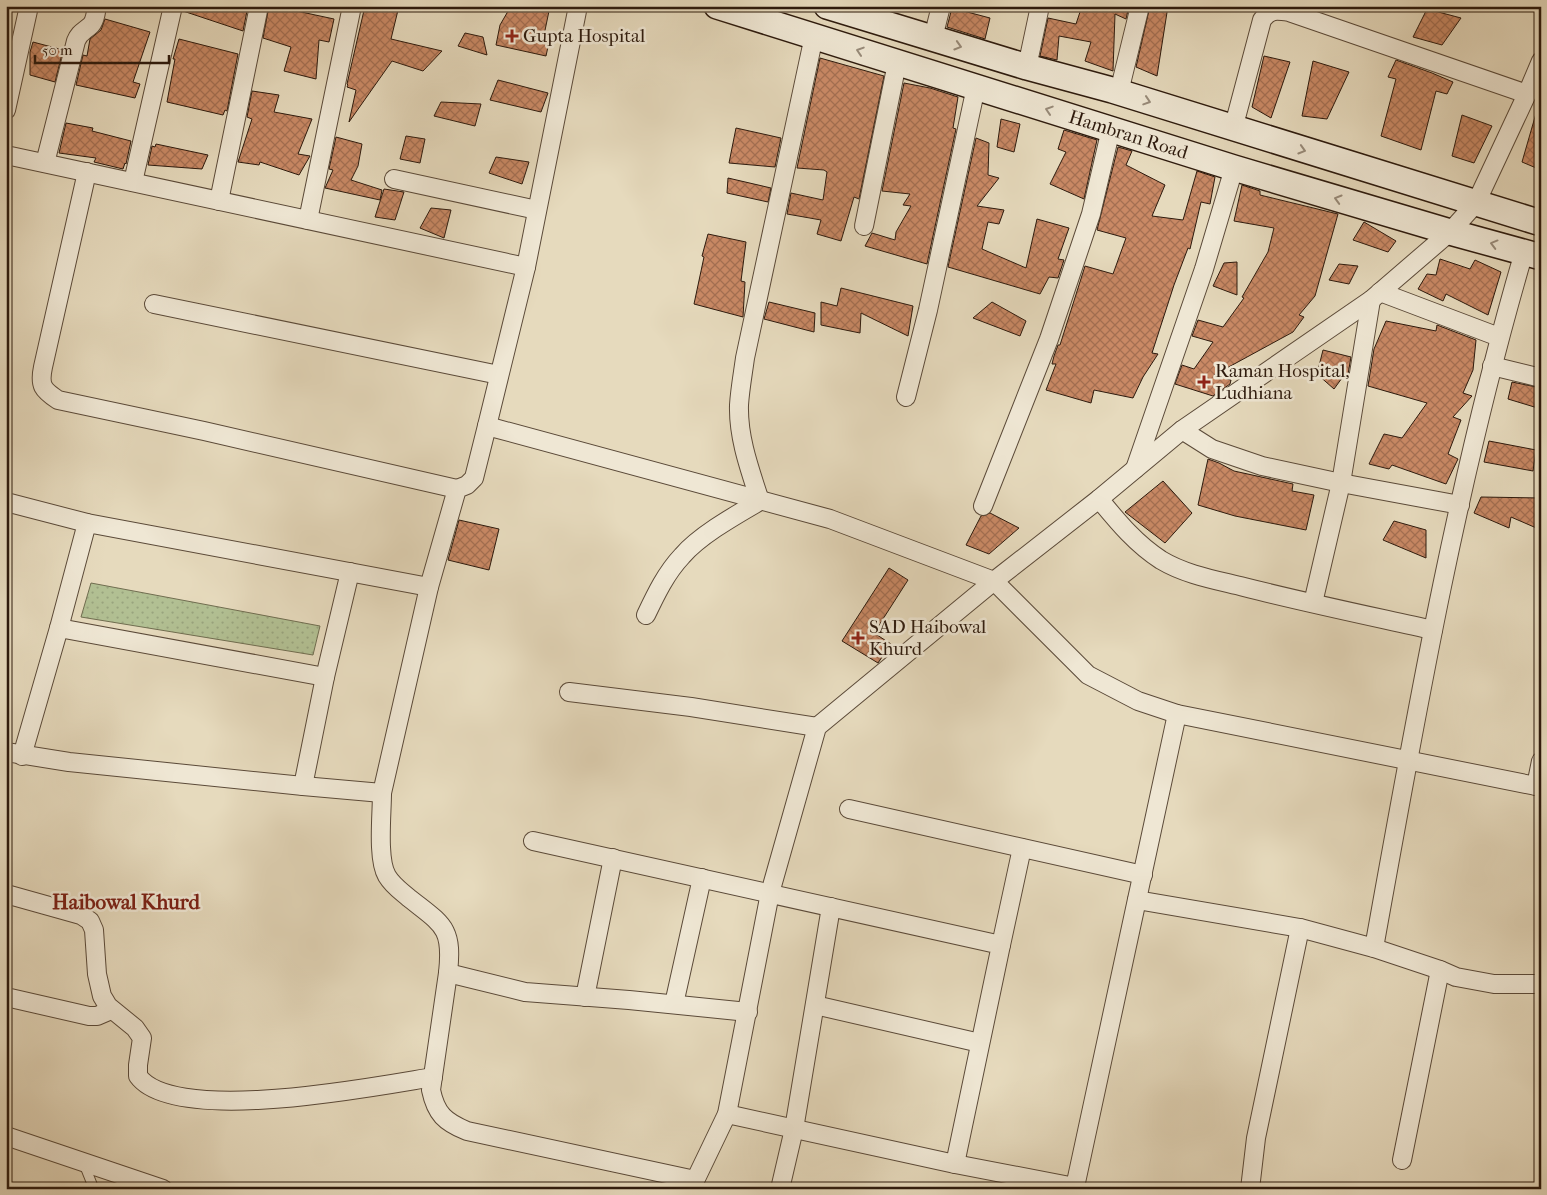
<svg xmlns="http://www.w3.org/2000/svg" width="1547" height="1195" font-family="'IM FELL French Canon',serif">
<style>
.park{fill:url(#park-dots);stroke:#706d50}
.building{fill:url(#building-cross-hatch);stroke:#2d1a0d}
.lines{fill:none;stroke-linecap:round;stroke-linejoin:round}
.service-casing{stroke:#5b4a39;stroke-width:11}
.minor-casing{stroke:#5b4a39;stroke-width:20}
.secondary-casing{stroke:#2d1a0d;stroke-width:28}
.service{stroke:#efe7d4;stroke-width:9}
.minor{stroke:#efe7d4;stroke-width:18}
.secondary{stroke:#efe7d4;stroke-width:25}
.oneway{stroke:#988b7a}
.poi-dot{fill:#8f2418;stroke:#efe7d4;stroke-width:2}
.labels{text-anchor:middle;dominant-baseline:central;stroke-width:5;stroke-linejoin:round;paint-order:stroke}
.poi-label{font-size:19px;fill:#2d1a0d;stroke:#efe7d4;text-anchor:start}
.street-label{font-size:19px;fill:#2d1a0d;stroke:#efe7d4}
.quarter-label{font-size:21px;font-weight:bold;fill:#7a1f14;stroke:#efe7d4}
</style>
<defs>
<pattern id="park-dots" width="8" height="8" patternUnits="userSpaceOnUse" patternTransform="scale(1.25)"><rect width="8" height="8" fill="#b2c093"/><path d="M2 2h.1M6 6h.1" fill="none" stroke="#99a47e" stroke-width="1.8" stroke-linecap="round"/></pattern>
<pattern id="building-cross-hatch" width="8" height="8" patternUnits="userSpaceOnUse" patternTransform="scale(1.25)"><rect width="8" height="8" fill="#c98965"/><path d="M0 0l8 8M0 8l8-8" fill="none" stroke="#a46f52"/></pattern>
</defs>
<rect width="100%" height="100%" fill="#e6dabd"/>
<filter id="stains"><feTurbulence type="fractalNoise" baseFrequency=".004" numOctaves="4"/><feColorMatrix values="0 0 0 0 .2 0 0 0 0 .09 0 0 0 0 .02 0 0 0 .5 -.17"/></filter>
<radialGradient id="worn" r=".72"><stop offset=".6" stop-color="#630" stop-opacity="0"/><stop offset="1" stop-color="#630" stop-opacity=".3"/></radialGradient>
<!-- park -->
<polygon class="park" points="91,583 320,626 313,655 81,617"/>
<!-- building -->
<g class="building">
<polygon points="183,6 229,6 247,11 243,31 183,11"/>
<polygon points="269,6 293,6 292,10 334,19 329,42 319,40 316,79 284,71 291,47 263,38"/>
<polygon points="365,6 399,6 391,39 442,51 423,71 392,61 349,122 356,90 347,87 348,85 347,84"/>
<polygon points="511,6 532,6 549,11 543,40 549,42 546,56 496,45 500,25"/>
<polygon points="1082,6 1129,6 1126,19 1115,14 1113,71 1085,61 1091,42 1059,36 1057,60 1040,56 1048,18 1076,24"/>
<polygon points="1150,6 1168,6 1157,76 1136,67"/>
<polygon points="952,8 990,18 985,39 947,27"/>
<polygon points="1427,9 1461,18 1442,45 1413,37"/>
<polygon points="105,19 150,32 133,82 140,84 135,98 76,85 83,55 87,56 90,39 101,30"/>
<polygon points="465,33 483,37 487,55 458,46"/>
<polygon points="179,39 238,54 227,111 225,110 223,115 167,102 175,59 173,59"/>
<polygon points="33,42 63,50 55,82 30,75 30,52"/>
<polygon points="1264,56 1290,62 1271,118 1252,107"/>
<polygon points="820,58 884,76 859,199 854,197 841,241 817,234 821,220 787,214 791,193 823,200 827,172 824,170 797,168"/>
<polygon points="1396,60 1432,73 1453,82 1447,94 1436,91 1421,150 1381,136 1396,79 1388,77"/>
<polygon points="1313,61 1349,72 1327,119 1302,116"/>
<polygon points="498,80 548,93 541,112 490,100"/>
<polygon points="904,83 930,88 958,97 953,128 956,129 927,264 865,246 872,233 895,240 896,232 911,206 903,205 910,194 882,191"/>
<polygon points="252,91 279,95 274,112 312,119 298,154 310,156 299,175 260,162 259,165 238,162 252,119 247,117"/>
<polygon points="441,102 481,104 475,126 434,116"/>
<polygon points="1537,110 1541,111 1541,170 1522,162"/>
<polygon points="1462,115 1492,126 1474,163 1452,156"/>
<polygon points="1001,119 1020,124 1014,152 997,147"/>
<polygon points="66,123 93,128 92,131 131,141 126,164 125,163 123,169 94,162 96,158 59,153"/>
<polygon points="736,128 781,138 775,167 729,163"/>
<polygon points="1064,130 1097,140 1084,199 1050,184 1066,152 1058,149"/>
<polygon points="406,136 425,139 420,163 400,159"/>
<polygon points="336,137 362,144 358,166 351,180 382,190 380,200 325,188 333,170 329,169"/>
<polygon points="976,138 989,143 988,175 999,178 977,206 1004,210 999,224 988,222 982,249 1026,268 1037,219 1069,228 1058,259 1064,260 1058,278 1049,277 1040,294 948,267"/>
<polygon points="156,144 208,155 202,169 148,165 152,146 155,147"/>
<polygon points="1118,147 1132,151 1126,165 1165,185 1152,216 1183,220 1197,171 1215,177 1210,204 1201,202 1190,249 1188,248 1174,285 1152,353 1158,354 1143,377 1133,398 1094,390 1091,403 1046,390 1056,364 1052,364 1054,356 1058,345 1060,345 1085,266 1113,274 1126,238 1097,230"/>
<polygon points="496,157 529,162 522,184 489,173"/>
<polygon points="728,178 771,188 768,202 727,193"/>
<polygon points="1242,185 1260,191 1260,195 1338,214 1315,296 1299,315 1304,317 1293,332 1214,375 1231,380 1230,384 1213,396 1175,384 1182,365 1194,369 1213,342 1192,336 1198,320 1223,327 1244,298 1242,297 1268,252 1274,228 1234,221"/>
<polygon points="384,189 404,192 395,220 375,217"/>
<polygon points="431,208 451,210 444,238 420,228"/>
<polygon points="1364,222 1396,241 1388,252 1353,240"/>
<polygon points="708,234 746,242 741,281 745,282 743,317 694,304 704,257 702,256"/>
<polygon points="1440,259 1470,269 1475,260 1501,272 1488,315 1446,294 1443,301 1418,289 1427,274 1436,275"/>
<polygon points="1237,262 1237,295 1213,286 1224,263"/>
<polygon points="1339,264 1358,266 1349,284 1329,280"/>
<polygon points="841,288 913,306 908,336 861,313 860,333 821,325 821,302 837,306"/>
<polygon points="769,302 815,313 814,332 764,319"/>
<polygon points="992,302 1026,321 1020,336 973,318"/>
<polygon points="1386,321 1436,331 1437,325 1476,340 1473,370 1463,393 1472,396 1453,417 1461,420 1448,454 1458,459 1446,484 1392,465 1389,469 1369,464 1384,434 1402,438 1427,403 1368,386 1374,349"/>
<polygon points="1323,350 1351,357 1347,380 1342,378 1334,389 1317,374"/>
<polygon points="1512,382 1541,388 1541,409 1508,399"/>
<polygon points="1489,441 1536,450 1533,471 1484,462"/>
<polygon points="1208,459 1219,463 1234,471 1293,484 1292,491 1314,495 1306,530 1235,516 1198,505"/>
<polygon points="1163,481 1192,513 1165,543 1125,512"/>
<polygon points="1481,497 1541,498 1541,530 1511,517 1509,528 1474,513"/>
<polygon points="990,513 1019,528 989,554 966,545 981,516"/>
<polygon points="459,520 499,529 489,570 448,560"/>
<polygon points="1394,521 1426,530 1426,558 1383,540"/>
<polygon points="889,568 908,580 874,633 891,644 878,663 842,641"/>
</g>
<g class="lines">
<defs>
<polyline id="service" points="84,1164 94,1189"/>
<g id="minor">
<polyline points="578,6 526,267 487,426 830,519 994,581 1088,675 1138,701 1177,714 1541,787"/>
<polyline points="933,38 941,6"/>
<polyline points="1027,67 1040,6"/>
<polyline points="1119,92 1140,6"/>
<polyline points="6,110 29,6"/>
<path d="M1233,129L1262,20C1270,9 1276,10 1289,12L1527,94"/>
<polyline points="6,155 526,267"/>
<path d="M45,163L76,41C79,33 83,32 90,26C95,22 96,12 97,6"/>
<path d="M87,172L43,367C39,386 43,390 58,400L204,431L457,489"/>
<polyline points="394,179 537,210"/>
<polyline points="133,182 173,6"/>
<polyline points="219,201 259,6"/>
<polyline points="308,220 352,6"/>
<polyline points="864,226 897,63"/>
<polyline points="1380,292 1499,337"/>
<polyline points="154,304 499,375"/>
<polyline points="1492,366 1541,378"/>
<polyline points="906,397 928,310 976,87"/>
<polyline points="1182,430 1212,449 1262,466 1341,483 1460,505"/>
<polyline points="1135,469 1204,269 1234,168"/>
<path d="M1099,499C1118,522 1136,544 1161,560C1186,575 1216,580 1244,587C1307,603 1370,616 1433,630"/>
<polyline points="6,502 87,523"/>
<polyline points="983,506 1049,339 1091,214 1111,129"/>
<polyline points="1313,603 1341,483 1371,300"/>
<path d="M646,615C656,594 666,573 682,556C700,535 736,515 760,501C750,470 738,438 739,405C740,389 743,373 745,358L814,36"/>
<polyline points="59,628 325,677"/>
<polyline points="569,692 691,707 817,727"/>
<polyline points="6,752 69,762 303,786 382,793 429,587 457,489 467,485 474,478 487,426"/>
<polyline points="22,756 59,628 87,523 429,587"/>
<polyline points="303,786 325,677 350,572"/>
<polyline points="1536,786 1541,761"/>
<path d="M382,793C382,814 377,859 387,876C393,886 401,891 409,898C443,925 453,927 448,973L431,1090C436,1114 445,1122 467,1131L695,1180"/>
<polyline points="849,809 1143,875"/>
<polyline points="533,841 1001,945 955,1164"/>
<path d="M6,894L81,915L90,921L94,930L97,974L102,996L108,1006L135,1028L142,1038L138,1065V1076C174,1126 377,1086 433,1077"/>
<polyline points="1137,900 1300,928 1374,948 1440,970 1456,977 1494,984 1541,984"/>
<polyline points="1001,945 1022,848"/>
<path d="M1374,948C1416,714 1457,480 1524,252"/>
<polyline points="448,973 525,992 629,1000 748,1012"/>
<polyline points="6,997 89,1016 97,1016 111,1010"/>
<polyline points="585,997 613,858"/>
<polyline points="674,1004 702,878"/>
<polyline points="815,1005 980,1043"/>
<polyline points="727,1114 955,1164 1075,1187 1177,714"/>
<polyline points="6,1136 163,1189"/>
<polyline points="1402,1160 1440,970"/>
<polyline points="691,1189 727,1114 770,893 817,727 994,581 1099,499 1182,430 1371,300 1450,232 1476,203 1527,94 1541,61"/>
<polyline points="780,1189 794,1129 831,907"/>
<polyline points="1250,1189 1256,1138 1300,928"/>
</g>
<g id="secondary">
<path id="s1" d="M717,6L1234,168L1450,232L1541,257"/>
<polyline points="827,6 1027,67 1112,90 1541,223"/>
</g>
</defs>
<!-- service casing -->
<use href="#service" class="service-casing"/>
<!-- minor casing -->
<use href="#minor" class="minor-casing"/>
<!-- secondary casing -->
<use href="#secondary" class="secondary-casing"/>
<!-- service -->
<use href="#service" class="service"/>
<!-- minor -->
<use href="#minor" class="minor"/>
<!-- secondary -->
<use href="#secondary" class="secondary"/>
</g>
<!-- one-way arrows -->
<defs><path id="oneway-chevron" d="M-2-3.5L2.5 0L-2 3.5" fill="none" stroke-width="1.6" stroke-linecap="round" stroke-linejoin="round" transform="scale(1.25)"/></defs>
<g class="oneway">
<use href="#oneway-chevron" transform="translate(958 46) rotate(17)"/>
<use href="#oneway-chevron" transform="translate(860 51) rotate(-162)"/>
<use href="#oneway-chevron" transform="translate(1147 101) rotate(18)"/>
<use href="#oneway-chevron" transform="translate(1049 110) rotate(-162)"/>
<use href="#oneway-chevron" transform="translate(1302 150) rotate(17)"/>
<use href="#oneway-chevron" transform="translate(1338 199) rotate(-164)"/>
<use href="#oneway-chevron" transform="translate(1494 244) rotate(-165)"/>
</g>
<!-- markers -->
<g class="poi-dot">
<path d="M509.5 28.5h5v5h5v5h-5v5h-5v-5h-5v-5h5z"/>
<path d="M1201.5 374.5h5v5h5v5h-5v5h-5v-5h-5v-5h5z"/>
<path d="M855.5 630.5h5v5h5v5h-5v5h-5v-5h-5v-5h5z"/>
</g>
<g class="labels">
<!-- poi labels -->
<g class="poi-label">
<text x="523" y="36">Gupta Hospital</text>
<text x="1215" y="371">Raman Hospital,<tspan x="1215" dy="22">Ludhiana</tspan></text>
<text x="869" y="627">SAD Haibowal<tspan x="869" dy="22">Khurd</tspan></text>
</g>
<!-- street labels -->
<g class="street-label">
<text stroke="none"><textPath href="#s1" startOffset="431">Hambran Road</textPath></text>
</g>
<!-- quarter labels -->
<g class="quarter-label">
<text x="126" y="902">Haibowal Khurd</text>
</g>
</g>
<!-- margin -->
<rect width="1547" height="1195" fill="none" stroke="#e6dabd" stroke-width="25"/>
<rect x="8" y="8" width="1532" height="1180" fill="none" stroke="#2d1a0d" stroke-width="2.5"/>
<rect x="12" y="12" width="1522" height="1170" fill="none" stroke="#2d1a0d"/>
<!-- scale -->
<path d="M35 55v8h134v-8" fill="none" stroke="#2d1a0d" stroke-width="2.5"/>
<text x="42" y="55" font-size="15" fill="#2d1a0d" stroke="#efe7d4" stroke-width="4" paint-order="stroke">50 m</text>
<rect width="100%" height="100%" filter="url(#stains)"/>
<rect width="100%" height="100%" fill="url(#worn)"/>
</svg>
